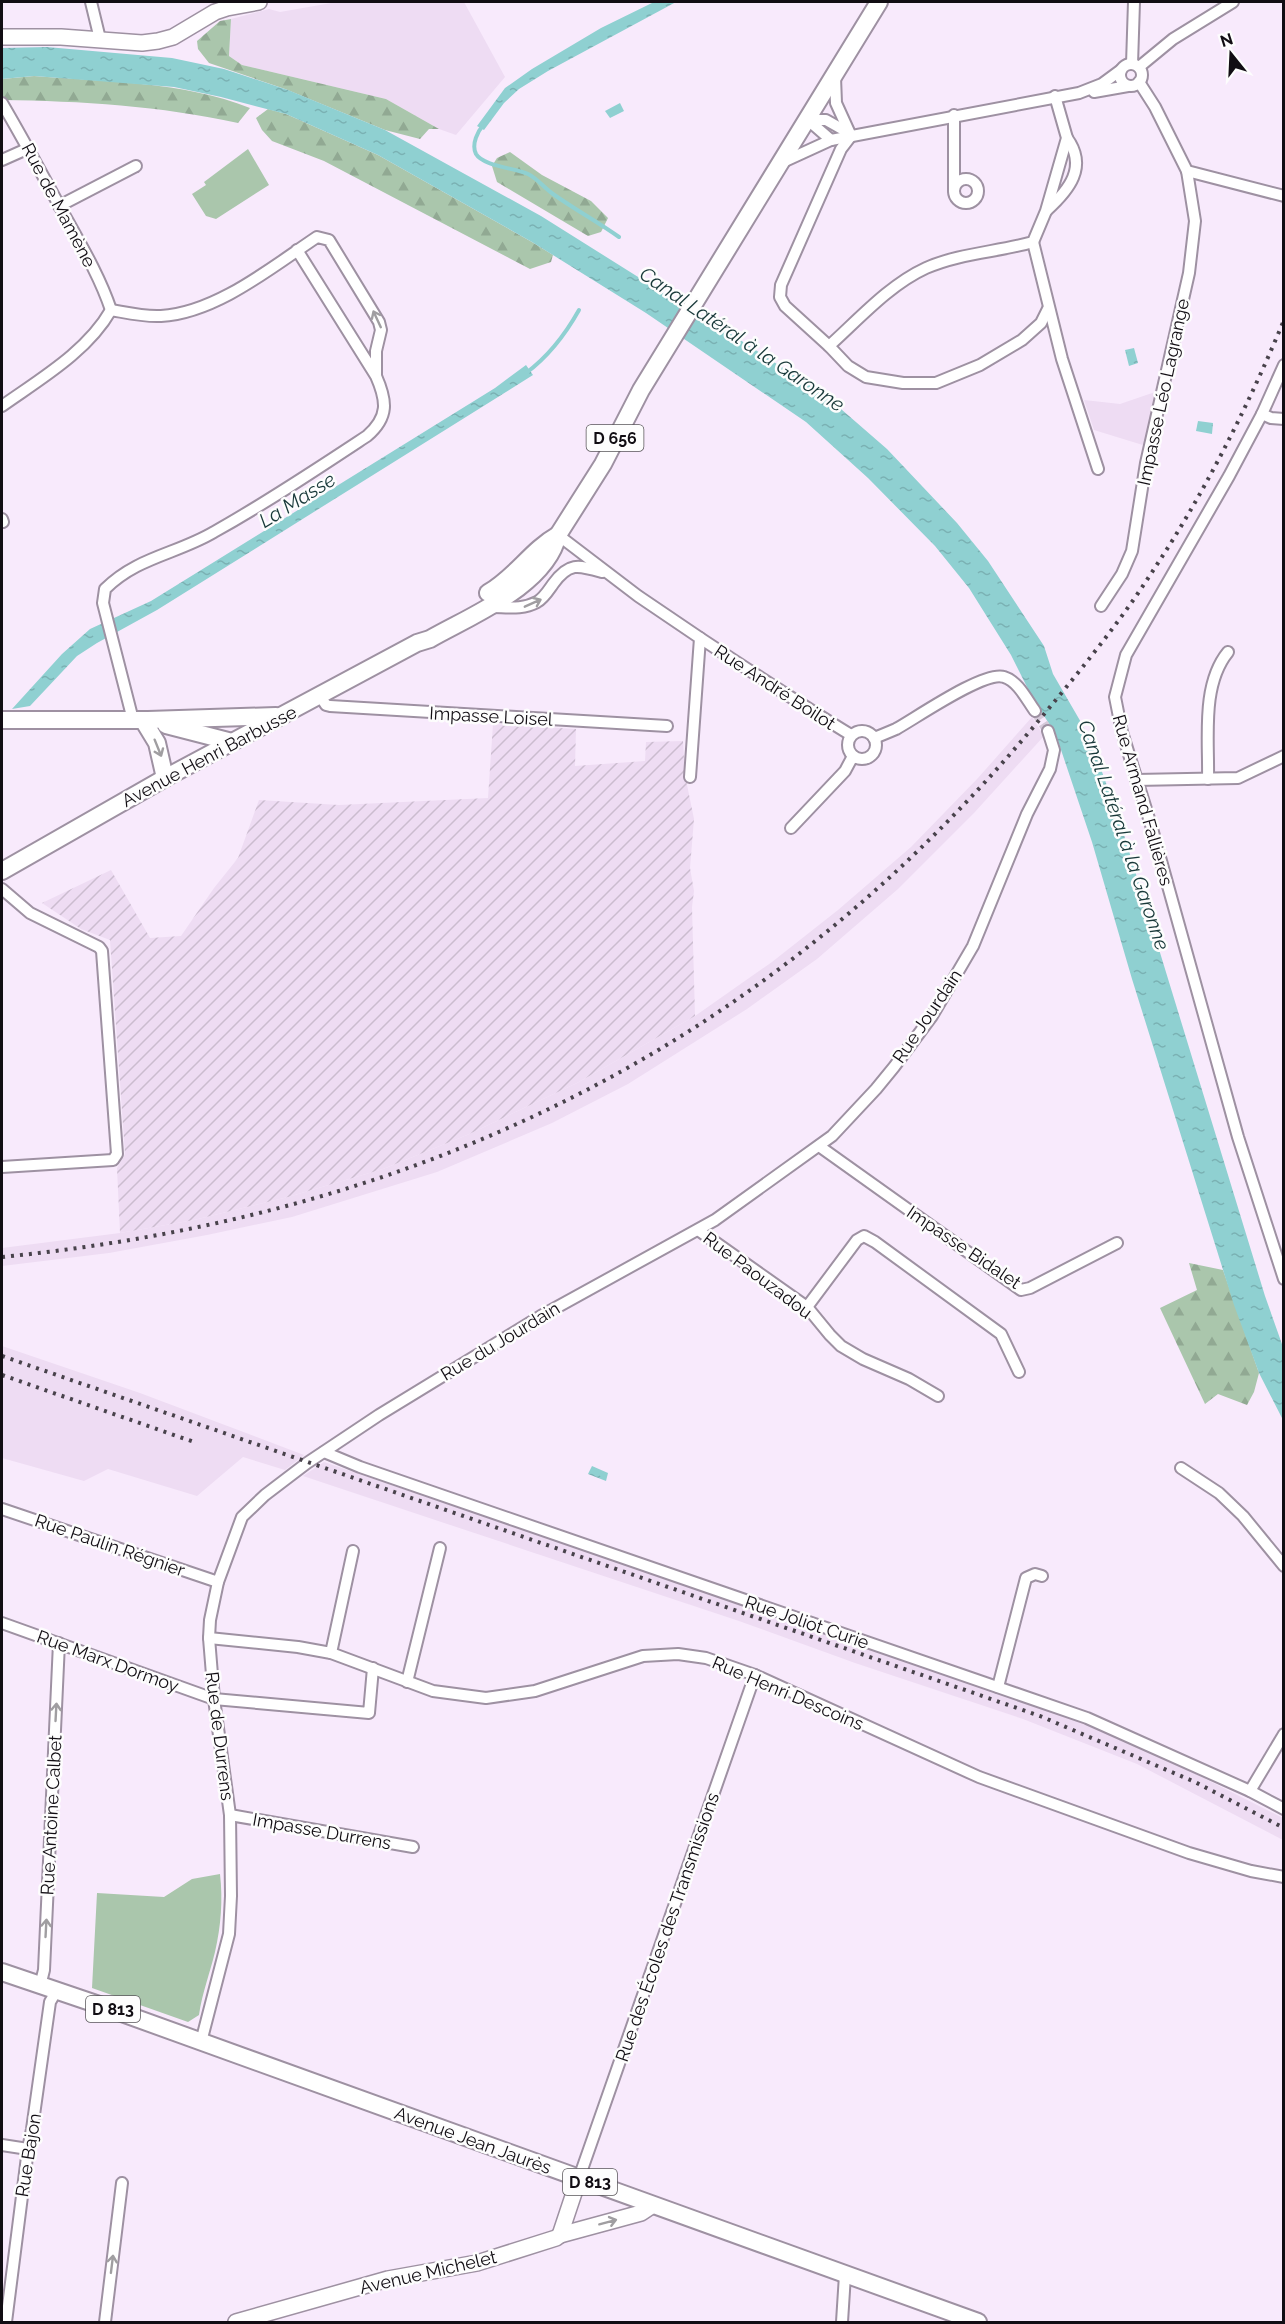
<svg xmlns="http://www.w3.org/2000/svg" width="1285" height="2324" font-family="Raleway,sans-serif">
<style>
.built{fill:#eedcf3}
.industrial{fill:url(#industrial-furrows)}
.grass{fill:#aac6ac}
.forest{fill:url(#forest-firs)}
.water{fill:url(#water-ripples)}
.lines{fill:none;stroke-linecap:round;stroke-linejoin:round}
.stream{stroke:#8fd0d1;stroke-width:4}
.street-tunnel{stroke:#d5c9d9;stroke-width:10;stroke-dasharray:10 5;stroke-linecap:butt}
.street-casing{stroke:#9e91a2;stroke-width:14}
.secondary-casing{stroke:#9e91a2;stroke-width:18}
.primary-casing{stroke:#9e91a2;stroke-width:20}
.street{stroke:#fff;stroke-width:10}
.secondary{stroke:#fff;stroke-width:15}
.primary{stroke:#fff;stroke-width:16}
.rail{stroke:#48424b;stroke-width:4;stroke-dasharray:3 6;stroke-linecap:butt}
.oneway{stroke:#a09ea1}
.labels{text-anchor:middle;dominant-baseline:central;stroke-width:5;stroke-linejoin:round;paint-order:stroke}
.shield{fill:#fdfdfd;stroke:#585559;stroke-width:1.5}
.shield-label{font-size:16px;font-weight:bold;fill:#110d13}
.street-label{font-size:18px;fill:#110d13;stroke:#fdfdfd}
.water-label{font-size:20px;font-style:italic;fill:#183839;stroke:#fdfdfd}
</style>
<defs>
<pattern id="industrial-furrows" width="10" height="10" patternUnits="userSpaceOnUse" patternTransform="scale(1.5)"><rect width="10" height="10" fill="#eedcf3"/><path d="M-1 1l2-2M0 10L10 0M9 11l2-2" fill="none" stroke="#cbbccf"/></pattern>
<pattern id="forest-firs" width="22" height="20" patternUnits="userSpaceOnUse" patternTransform="scale(1.5)"><rect width="22" height="20" fill="#aac6ac"/><path d="M5 1l3.5 6h-7zM16 11l3.5 6h-7z" fill="#91a993"/></pattern>
<pattern id="water-ripples" width="26" height="14" patternUnits="userSpaceOnUse" patternTransform="scale(1.5)"><rect width="26" height="14" fill="#8fd0d1"/><path d="M2 4q2-2 4 0t4 0M15 11q2-2 4 0t4 0" fill="none" stroke="#7ab1b3"/></pattern>
</defs>
<rect width="100%" height="100%" fill="#f8eafc"/>
<!-- built -->
<g class="built">
<polygon points="337,2 464,2 505,77 456,135 439,129 386,99 242,65 229,56 231,19 269,9 280,12"/>
<polygon points="1158,391 1146,446 1094,430 1084,400 1120,404"/>
<polygon points="1032,717 1044,736 974,813 898,889 817,959 747,1009 628,1084 552,1123 437,1172 292,1217 207,1235 109,1253 2,1266 2,1248 120,1233 194,1220 288,1197 383,1169 467,1135 577,1083 695,1016 772,962 838,910 911,847 978,778"/>
<polygon points="2,1346 140,1393 304,1455 285,1470 243,1457 197,1496 108,1469 84,1481 2,1458"/>
<polygon points="324,1462 928,1667 1078,1721 1156,1754 1283,1818 1283,1840 1137,1764 1023,1719 855,1663 739,1621 303,1476"/>
</g>
<!-- industrial -->
<polygon class="industrial" points="493,724 576,729 575,766 645,761 646,742 683,741 685,775 694,819 690,868 694,891 692,907 695,1016 577,1083 467,1135 383,1169 288,1197 194,1220 120,1233 117,1168 125,1154 110,940 81,929 42,903 111,870 150,938 181,936 214,888 238,858 259,800 339,805 488,798"/>
<!-- grass -->
<g class="grass">
<polygon points="248,149 269,185 216,219 206,216 192,194 206,185 204,182"/>
<path d="M220,1874C223,1900 221,1926 215,1952C210,1973 202,1993 199,2015L188,2022L92,1988L97,1893L164,1897L192,1879Z"/>
</g>
<!-- forest -->
<g class="forest">
<polygon points="231,19 229,56 242,65 386,99 439,129 429,129 420,139 385,130 285,89 209,63 198,49 197,41 220,21"/>
<path d="M34,76C106,82 182,81 250,108L238,123C161,106 81,101 2,100V79Z"/>
<polygon points="268,109 286,114 378,155 532,242 553,255 551,262 530,269 324,161 272,141 262,130 256,118"/>
<polygon points="510,152 542,175 591,201 608,218 601,232 588,236 497,182 492,166 497,158"/>
<polygon points="1189,1263 1223,1270 1259,1373 1254,1392 1247,1405 1218,1394 1205,1404 1160,1308 1197,1290"/>
</g>
<!-- water -->
<g class="water">
<polygon points="654,2 676,2 548,71 519,89 504,103 484,130 477,126 505,88 532,69 601,28"/>
<polygon points="47,47 172,58 224,69 288,90 385,130 541,216 670,297 714,323 826,396 887,449 957,523 988,561 1044,646 1053,674 1082,724 1096,755 1121,825 1265,1296 1283,1347 1283,1420 1259,1373 1234,1305 1132,979 1092,842 1056,735 1031,695 1011,655 969,588 935,546 868,478 806,422 646,313 532,242 378,155 286,114 221,97 174,87 34,76 2,79 2,48"/>
<polygon points="620,103 624,111 610,118 605,111"/>
<polygon points="1134,348 1138,363 1129,366 1125,350"/>
<polygon points="526,365 533,375 157,610 97,643 77,656 30,706 12,709 62,654 90,629 151,601 495,388"/>
<polygon points="1198,421 1213,423 1212,434 1196,431"/>
<polygon points="592,1466 608,1473 606,1481 588,1474"/>
</g>
<g class="lines">
<!-- stream -->
<g class="stream">
<path d="M484,124C478,131 471,144 476,154C483,166 515,168 528,174C538,179 543,187 553,194C574,209 598,222 619,237"/>
<path d="M526,373C549,356 565,335 579,310"/>
</g>
<!-- street-tunnel -->
<polyline class="street-tunnel" points="1035,711 1048,731"/>
<defs>
<g id="street">
<polyline points="91,2 100,39"/>
<circle cx="1131" cy="75" r="11"/>
<polyline points="1132,64 1134,2"/>
<polyline points="1139,67 1173,39 1233,2"/>
<polyline points="835,77 836,103 851,136"/>
<polyline points="1139,82 1155,107 1187,171 1284,196"/>
<polyline points="1094,92 1128,86"/>
<path d="M2,103C22,137 41,172 60,207C78,240 99,274 111,310"/>
<polyline points="808,120 826,120 849,133"/>
<polyline points="808,120 831,140"/>
<polyline points="851,136 841,149 781,285 780,297 785,306 829,346 848,366 866,377 903,383 936,383 980,365 1022,340 1041,323 1048,309"/>
<polyline points="2,160 29,148"/>
<polyline points="783,162 831,140 1079,93 1102,84 1121,70"/>
<circle cx="966" cy="191" r="12"/>
<polyline points="954,190 954,115"/>
<polyline points="59,206 136,166"/>
<path d="M1047,210C1069,190 1088,167 1067,138"/>
<polyline points="1033,242 1062,359 1098,469"/>
<path d="M111,310C128,313 144,317 161,316C216,313 272,267 317,237L329,240L379,322L381,330L376,351V375"/>
<path d="M829,346C859,319 889,285 926,268C960,253 998,252 1033,242L1046,211L1067,138L1055,96"/>
<polyline points="1284,365 1262,414 1229,476 1126,655 1115,697 1122,732 1151,825 1238,1137 1284,1279"/>
<path d="M2,406C40,379 87,352 111,310"/>
<polyline points="1262,414 1271,418 1284,419"/>
<polyline points="2,519 3,522"/>
<polyline points="558,535 638,596 700,638 690,777"/>
<polyline points="1101,606 1122,574 1132,551 1146,463 1189,273 1195,221 1187,171"/>
<path d="M491,607C507,607 522,610 537,602C544,598 548,591 553,584C569,562 578,565 602,572"/>
<path d="M700,638C750,671 800,704 851,735"/>
<polyline points="320,696 326,705 330,706 667,726"/>
<path d="M133,720L103,603L105,589C137,557 177,554 214,532C266,503 317,469 367,436C389,417 387,401 376,376L297,250"/>
<circle cx="862" cy="745" r="14"/>
<path d="M874,738C882,735 889,732 896,729C916,718 985,670 1004,677C1018,681 1027,700 1035,711"/>
<path d="M1208,779C1209,739 1201,685 1228,652"/>
<polyline points="1136,780 1238,778 1284,756"/>
<polyline points="791,828 845,771 853,756"/>
<polyline points="2,889 30,913 99,947 102,951 117,1154 113,1160 2,1167"/>
<polyline points="819,1146 1021,1290 1030,1288 1117,1243"/>
<polyline points="698,1230 807,1307 830,1335 841,1346 863,1359 909,1379 938,1396"/>
<polyline points="807,1307 857,1240 864,1236 875,1242 1001,1334 1019,1372"/>
<polyline points="324,1452 360,1467 1087,1718 1250,1791 1284,1809"/>
<polyline points="1181,1468 1219,1493 1243,1516 1284,1566"/>
<polyline points="2,1509 218,1582"/>
<polyline points="2,1623 214,1699 369,1713 373,1668"/>
<polyline points="209,1638 298,1647 331,1653 433,1691 486,1698 535,1691 643,1656 678,1654 706,1658 755,1675 979,1777 1189,1853 1251,1871 1284,1877"/>
<polyline points="331,1653 353,1551"/>
<polyline points="407,1682 440,1548"/>
<polyline points="998,1687 1026,1578 1035,1574 1042,1576"/>
<polyline points="1250,1791 1284,1734"/>
<polyline points="230,1815 413,1847"/>
<polyline points="40,1986 44,1970 59,1643"/>
<polyline points="201,2042 229,1934 231,1896 230,1815 214,1699 209,1638 210,1620 218,1582 242,1517 265,1495 307,1463 379,1415 541,1316 715,1220 832,1136 876,1089 894,1067 932,1016 973,946 1027,814 1050,769 1054,750 1048,731"/>
<polyline points="2,2145 28,2149"/>
<polyline points="579,2178 755,1675"/>
<polyline points="6,2322 28,2149 32,2129 50,2002 57,1990"/>
<polyline points="105,2322 122,2183"/>
<polyline points="842,2322 845,2275"/>
</g>
<g id="secondary">
<polyline points="2,37 61,37 142,43 158,41 173,37 215,12 227,8 259,2"/>
<polyline points="560,2235 641,2213 653,2205"/>
<polyline points="236,2322 388,2279 477,2263 556,2238 560,2235 579,2178"/>
</g>
<g id="primary">
<path d="M488,593C517,576 530,551 558,535"/>
<polyline points="2,720 148,720 276,716"/>
<polyline points="143,720 157,743 165,778"/>
<polyline points="166,725 232,742"/>
<path d="M2,871L165,778L417,643L430,639C472,615 546,586 558,535L603,464L641,390L879,2"/>
<polyline points="2,1972 108,2008 978,2322"/>
</g>
</defs>
<!-- street casing -->
<use href="#street" class="street-casing"/>
<!-- secondary casing -->
<use href="#secondary" class="secondary-casing"/>
<!-- primary casing -->
<use href="#primary" class="primary-casing"/>
<!-- street -->
<use href="#street" class="street"/>
<!-- secondary -->
<use href="#secondary" class="secondary"/>
<!-- primary -->
<use href="#primary" class="primary"/>
<!-- rail -->
<g class="rail">
<path d="M2,1257C425,1215 773,1044 1045,713C1084,666 1123,618 1156,566C1205,492 1250,402 1284,320"/>
<polyline points="2,1356 1040,1716 1195,1782 1284,1828"/>
<polyline points="2,1375 194,1442"/>
</g>
</g>
<!-- one-way arrows -->
<defs><path id="oneway-shaft" d="M-6 0H5M1.5-3L5.5 0L1.5 3" fill="none" stroke-width="1.6" stroke-linecap="round" stroke-linejoin="round" transform="scale(1.5)"/></defs>
<g class="oneway">
<use href="#oneway-shaft" transform="translate(377 319) rotate(-115)"/>
<use href="#oneway-shaft" transform="translate(533 603) rotate(-24)"/>
<use href="#oneway-shaft" transform="translate(158 748) rotate(68)"/>
<use href="#oneway-shaft" transform="translate(56 1712) rotate(-87)"/>
<use href="#oneway-shaft" transform="translate(46 1928) rotate(-87)"/>
<use href="#oneway-shaft" transform="translate(608 2222) rotate(-15)"/>
<use href="#oneway-shaft" transform="translate(112 2264) rotate(-83)"/>
</g>
<g class="labels">
<!-- shield labels -->
<g class="shield">
<rect x="586.5" y="425" width="57" height="26" rx="4.5"/>
<rect x="86" y="1996" width="54" height="26" rx="4.5"/>
<rect x="563" y="2169" width="54" height="26" rx="4.5"/>
</g>
<g class="shield-label">
<text x="615" y="438">D 656</text>
<text x="113" y="2009">D 813</text>
<text x="590" y="2182">D 813</text>
</g>
<!-- street labels -->
<g class="street-label">
<text transform="translate(59 205) rotate(62)">Rue de Mamène</text>
<text transform="translate(1163 392) rotate(-78)">Impasse Léo Lagrange</text>
<text transform="translate(775 687) rotate(33)">Rue André Boilot</text>
<text transform="translate(491 716) rotate(3)">Impasse Loisel</text>
<text transform="translate(209 756) rotate(-28)">Avenue Henri Barbusse</text>
<text transform="translate(1143 800) rotate(74)">Rue Armand Fallières</text>
<text transform="translate(927 1016) rotate(-56)">Rue Jourdain</text>
<text transform="translate(964 1247) rotate(34)">Impasse Bidalet</text>
<text transform="translate(758 1275) rotate(37)">Rue Paouzadou</text>
<text transform="translate(500 1341) rotate(-31)">Rue du Jourdain</text>
<text transform="translate(110 1545) rotate(19)">Rue Paulin Régnier</text>
<text transform="translate(807 1622) rotate(19)">Rue Joliot Curie</text>
<text transform="translate(108 1661) rotate(20)">Rue Marx Dormoy</text>
<text transform="translate(788 1693) rotate(23)">Rue Henri Descoins</text>
<text transform="translate(220 1736) rotate(83)">Rue de Durrens</text>
<text transform="translate(51 1815) rotate(-87)">Rue Antoine Calbet</text>
<text transform="translate(322 1831) rotate(10)">Impasse Durrens</text>
<text transform="translate(667 1927) rotate(-71)">Rue des Écoles des Transmissions</text>
<text transform="translate(473 2140) rotate(20)">Avenue Jean Jaurès</text>
<text transform="translate(28 2155) rotate(-81)">Rue Bajon</text>
<text transform="translate(428 2272) rotate(-13)">Avenue Michelet</text>
</g>
<!-- water labels -->
<g class="water-label">
<text transform="translate(742 339) rotate(34)">Canal Latéral à la Garonne</text>
<text transform="translate(297 500) rotate(-32)">La Masse</text>
<text transform="translate(1124 835) rotate(71)">Canal Latéral à la Garonne</text>
</g>
</g>
<!-- border -->
<rect width="1285" height="2324" fill="none" stroke="#110d13" stroke-width="6"/>
<!-- north arrow -->
<g transform="translate(1231 54) rotate(342)" stroke="#fdfdfd" stroke-width="4.5" paint-order="stroke">
<path d="M0-4.5L10 22L0 15L-10 22Z" fill="#110d13"/>
<text y="-9" font-size="16" font-weight="bold" text-anchor="middle" fill="#110d13">N</text>
</g>
</svg>
